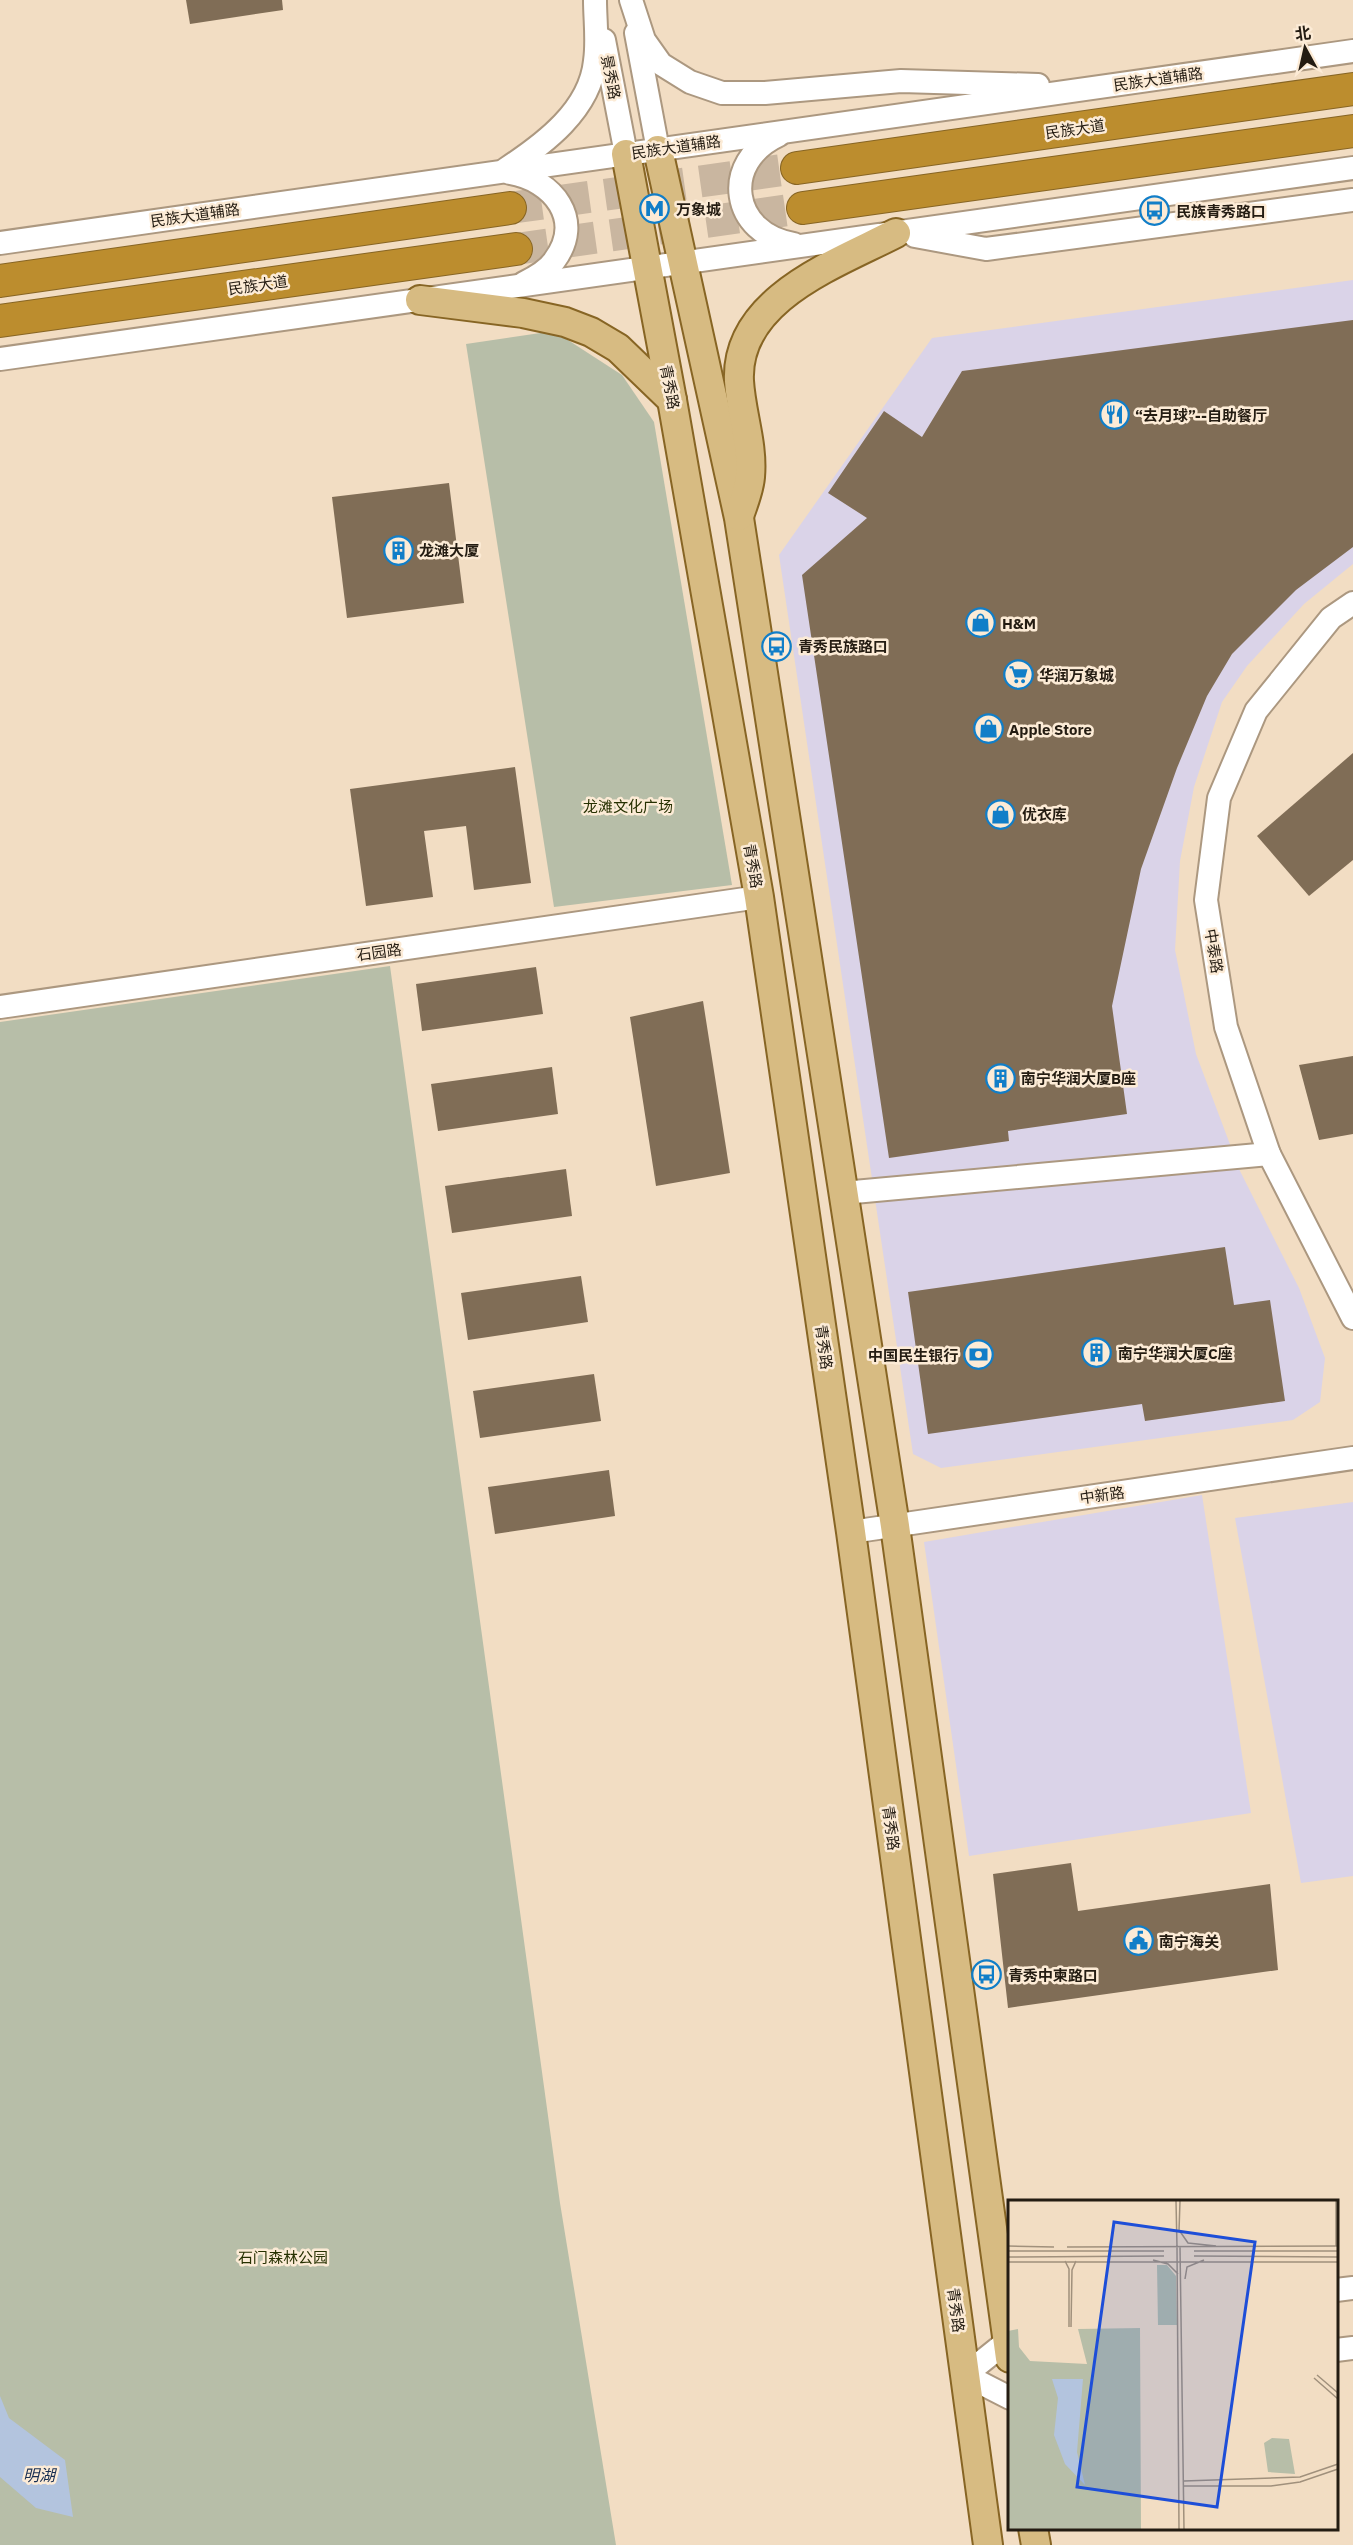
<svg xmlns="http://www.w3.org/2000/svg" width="1353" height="2545" font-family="'IBM Plex Sans','Noto Sans SC',sans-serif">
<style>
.commercial{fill:#dad3e8}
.green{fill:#b7bea8}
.water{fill:#b3c4de}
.building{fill:#806d56}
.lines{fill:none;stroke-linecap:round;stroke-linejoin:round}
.highway-tunnel{stroke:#c9b6a0;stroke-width:32;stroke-dasharray:32 16;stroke-linecap:butt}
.minor-casing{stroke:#ac9880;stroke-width:26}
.major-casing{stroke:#876524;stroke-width:32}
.highway-casing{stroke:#876524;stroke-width:34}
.minor{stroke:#fff;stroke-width:22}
.major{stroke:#d7bb82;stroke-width:28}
.highway{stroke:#bc8d2e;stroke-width:32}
.labels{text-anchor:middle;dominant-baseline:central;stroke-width:5;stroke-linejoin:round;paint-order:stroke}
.street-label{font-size:15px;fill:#241c12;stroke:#fcebd6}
.poi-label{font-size:15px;font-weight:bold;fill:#241c12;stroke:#fcebd6;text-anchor:start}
.park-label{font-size:15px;fill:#263000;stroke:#fcebd6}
.water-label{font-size:16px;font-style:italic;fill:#162d51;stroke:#fcebd6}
.inset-road{fill:none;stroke:#a0907c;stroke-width:1.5}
.view{fill:#1d4ed8;fill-opacity:0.15;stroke:#1d4ed8;stroke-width:3}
.inset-edge{fill:none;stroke:#241c12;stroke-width:3}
</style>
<rect width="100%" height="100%" fill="#f2ddc3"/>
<!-- commercial -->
<g class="commercial">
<polygon points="1353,280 1353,564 1304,604 1247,666 1222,702 1194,787 1180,861 1175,950 1196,1054 1240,1171 1299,1288 1325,1358 1320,1402 1293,1420 941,1468 913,1454 779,555 932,338"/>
<polygon points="1202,1495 1251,1813 969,1856 924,1542"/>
<polygon points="1353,1502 1353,1876 1301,1883 1235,1518"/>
</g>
<!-- green -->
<g class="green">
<polygon points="554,331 622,375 654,422 732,885 554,907 466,344"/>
<polygon points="390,966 560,2203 616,2545 0,2545 0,1022"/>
</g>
<!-- water -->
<polygon class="water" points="0,2396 9,2418 65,2460 73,2517 36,2508 0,2477"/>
<!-- building -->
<g class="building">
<polygon points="186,0 282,0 283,10 190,24"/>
<polygon points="1353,320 1353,547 1296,590 1232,654 1207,696 1177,768 1141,869 1112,1006 1127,1114 1008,1131 1009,1141 889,1158 802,575 867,518 828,493 884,411 922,437 962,371"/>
<polygon points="449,483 464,603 347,618 332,497"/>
<polygon points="1353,753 1353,860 1309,896 1257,836"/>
<polygon points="515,767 531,883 474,890 466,826 424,831 433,897 366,906 350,789"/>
<polygon points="536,967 543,1014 422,1031 416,984"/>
<polygon points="703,1001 730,1173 656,1186 630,1017"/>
<polygon points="1353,1056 1353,1134 1319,1140 1299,1065"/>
<polygon points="552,1067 558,1114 438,1131 431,1084"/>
<polygon points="566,1169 572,1216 452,1233 445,1186"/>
<polygon points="1225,1247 1234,1305 1270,1300 1285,1401 1145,1421 1142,1404 928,1434 908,1292"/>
<polygon points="581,1276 588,1322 468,1340 461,1293"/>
<polygon points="594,1374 601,1421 480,1438 473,1391"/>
<polygon points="609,1470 615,1516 495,1534 488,1487"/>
<polygon points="1071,1863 1078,1911 1270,1884 1278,1970 1008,2008 993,1874"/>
</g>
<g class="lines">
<!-- highway-tunnel -->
<g class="highway-tunnel">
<polyline points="510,208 797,168"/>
<polyline points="516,249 803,208"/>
</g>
<defs>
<g id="minor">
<polyline points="631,0 644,40 661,64 690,82 722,93 765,93 901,81 1038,85"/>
<polyline points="636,33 658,150"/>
<polyline points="604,40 626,154"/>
<path d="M779,135C720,162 731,234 794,244"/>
<path d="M506,169C544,144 590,110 595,61C598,41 595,20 595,0"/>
<path d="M510,173C553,180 585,220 554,261C547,271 536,277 524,283"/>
<polyline points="915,236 986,249 1353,200"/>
<polyline points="0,243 1353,51"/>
<polyline points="0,359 1353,168"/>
<polyline points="1353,603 1331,618 1256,711 1219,798 1206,900 1226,1027 1269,1154 1353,1318"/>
<polyline points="0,1007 759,897"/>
<polyline points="843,1193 1269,1154"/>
<polyline points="851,1532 1353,1458"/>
<polyline points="1336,2290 1353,2288"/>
<polyline points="1010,2339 965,2375 1010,2398"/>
<polyline points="1336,2350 1353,2348"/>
</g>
<g id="major">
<polyline points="658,150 739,518 895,1526 1010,2358"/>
<polyline points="626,154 672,400 759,897 851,1532 988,2545"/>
<polyline points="420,300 523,313 565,322 591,332 618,348 672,400"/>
<path d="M739,516C743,504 749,490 750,477C753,444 741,414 739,381C735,299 836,264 896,233"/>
<polyline points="1033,2528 1036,2545"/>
</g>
<g id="highway">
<polyline points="797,168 1353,89"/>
<polyline points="803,208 1353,131"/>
<polyline points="0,281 510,208"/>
<polyline points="0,321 516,249"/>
</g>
</defs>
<!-- minor casing -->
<use href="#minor" class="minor-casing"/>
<!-- major casing -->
<use href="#major" class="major-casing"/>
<!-- highway casing -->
<use href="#highway" class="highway-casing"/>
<!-- minor -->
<use href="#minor" class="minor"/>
<!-- major -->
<use href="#major" class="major"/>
<!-- highway -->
<use href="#highway" class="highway"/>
</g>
<!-- icons -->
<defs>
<symbol id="metro-ring" viewBox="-11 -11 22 22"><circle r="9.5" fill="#fcebd6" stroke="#117ec8" stroke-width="1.5"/><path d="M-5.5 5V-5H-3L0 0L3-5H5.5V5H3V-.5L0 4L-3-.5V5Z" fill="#117ec8"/></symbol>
<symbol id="bus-ring" viewBox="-11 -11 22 22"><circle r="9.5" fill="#fcebd6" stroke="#117ec8" stroke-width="1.5"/><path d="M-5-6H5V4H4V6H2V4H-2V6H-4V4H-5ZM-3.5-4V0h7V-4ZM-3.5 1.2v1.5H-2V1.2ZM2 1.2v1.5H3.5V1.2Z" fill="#117ec8"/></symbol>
<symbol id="restaurant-ring" viewBox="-11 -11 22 22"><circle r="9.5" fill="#fcebd6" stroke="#117ec8" stroke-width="1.5"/><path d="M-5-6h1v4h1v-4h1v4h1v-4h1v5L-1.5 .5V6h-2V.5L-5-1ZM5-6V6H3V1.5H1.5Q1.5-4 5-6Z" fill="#117ec8"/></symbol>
<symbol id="building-ring" viewBox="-11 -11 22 22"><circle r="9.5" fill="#fcebd6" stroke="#117ec8" stroke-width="1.5"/><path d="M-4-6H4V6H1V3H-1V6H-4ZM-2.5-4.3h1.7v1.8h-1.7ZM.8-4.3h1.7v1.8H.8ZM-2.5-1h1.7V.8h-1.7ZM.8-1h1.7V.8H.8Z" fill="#117ec8"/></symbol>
<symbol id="shop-ring" viewBox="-11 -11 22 22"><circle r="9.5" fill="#fcebd6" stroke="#117ec8" stroke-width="1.5"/><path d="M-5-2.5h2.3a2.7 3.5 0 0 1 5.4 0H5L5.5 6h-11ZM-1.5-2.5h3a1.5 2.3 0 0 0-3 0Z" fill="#117ec8"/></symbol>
<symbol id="supermarket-ring" viewBox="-11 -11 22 22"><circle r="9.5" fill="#fcebd6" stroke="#117ec8" stroke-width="1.5"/><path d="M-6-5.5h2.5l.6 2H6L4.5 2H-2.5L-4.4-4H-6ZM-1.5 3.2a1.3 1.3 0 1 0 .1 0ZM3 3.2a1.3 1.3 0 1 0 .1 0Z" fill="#117ec8"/></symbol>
<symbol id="bank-ring" viewBox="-11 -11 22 22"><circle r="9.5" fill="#fcebd6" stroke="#117ec8" stroke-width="1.5"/><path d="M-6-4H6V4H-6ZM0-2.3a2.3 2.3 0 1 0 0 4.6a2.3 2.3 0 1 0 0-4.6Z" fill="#117ec8"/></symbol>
<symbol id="civic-ring" viewBox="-11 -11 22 22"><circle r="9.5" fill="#fcebd6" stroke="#117ec8" stroke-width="1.5"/><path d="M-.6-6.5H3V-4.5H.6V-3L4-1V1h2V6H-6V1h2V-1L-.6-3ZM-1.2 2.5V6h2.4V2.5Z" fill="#117ec8"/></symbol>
</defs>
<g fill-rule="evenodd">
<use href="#metro-ring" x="638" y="192" width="33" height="33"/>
<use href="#bus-ring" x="1138" y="194" width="33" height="33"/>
<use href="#restaurant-ring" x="1098" y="398" width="33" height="33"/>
<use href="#building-ring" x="382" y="534" width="33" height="33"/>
<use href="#shop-ring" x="964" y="606" width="33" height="33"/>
<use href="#bus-ring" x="760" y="630" width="33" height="33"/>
<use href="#supermarket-ring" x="1002" y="658" width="33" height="33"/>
<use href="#shop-ring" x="972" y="712" width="33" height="33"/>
<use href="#shop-ring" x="984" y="798" width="33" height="33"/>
<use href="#building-ring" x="984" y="1062" width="33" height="33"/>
<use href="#building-ring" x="1080" y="1336" width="33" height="33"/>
<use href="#bank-ring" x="962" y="1338" width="33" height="33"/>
<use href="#civic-ring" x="1122" y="1924" width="33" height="33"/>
<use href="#bus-ring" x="970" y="1958" width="33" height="33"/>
</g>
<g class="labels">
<!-- street labels -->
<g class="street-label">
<text transform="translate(611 77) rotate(79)">景秀路</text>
<text transform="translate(1158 79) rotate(-8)">民族大道辅路</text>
<text transform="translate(1075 129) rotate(-8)">民族大道</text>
<text transform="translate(676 147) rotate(-8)">民族大道辅路</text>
<text transform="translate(195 215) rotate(-8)">民族大道辅路</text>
<text transform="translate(258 285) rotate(-8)">民族大道</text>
<text transform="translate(670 387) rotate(79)">青秀路</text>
<text transform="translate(753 866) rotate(80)">青秀路</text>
<text transform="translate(1214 951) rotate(81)">中泰路</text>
<text transform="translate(379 952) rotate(-8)">石园路</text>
<text transform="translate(824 1347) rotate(82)">青秀路</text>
<text transform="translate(1102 1495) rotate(-8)">中新路</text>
<text transform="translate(891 1828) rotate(82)">青秀路</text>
<text transform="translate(956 2310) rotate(82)">青秀路</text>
</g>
<!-- poi labels -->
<g class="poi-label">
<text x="676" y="209">万象城</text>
<text x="1176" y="211">民族青秀路口</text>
<text x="1135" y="415">“去月球”--自助餐厅</text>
<text x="419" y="550">龙滩大厦</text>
<text x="1002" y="623">H&amp;M</text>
<text x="798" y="646">青秀民族路口</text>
<text x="1039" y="675">华润万象城</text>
<text x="1009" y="729">Apple Store</text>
<text x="1022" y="814">优衣库</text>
<text x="1021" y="1078">南宁华润大厦B座</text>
<text x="1118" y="1353">南宁华润大厦C座</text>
<text x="958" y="1355" text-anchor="end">中国民生银行</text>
<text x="1159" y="1941">南宁海关</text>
<text x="1008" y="1975">青秀中柬路口</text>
</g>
<!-- park labels -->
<g class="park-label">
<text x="628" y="806">龙滩文化广场</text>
<text x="283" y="2257">石门森林公园</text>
</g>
<!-- water labels -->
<g class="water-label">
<text x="39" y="2475">明湖</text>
</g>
</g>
<!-- overview -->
<g transform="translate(1008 2200)">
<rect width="330" height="330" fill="#f2ddc3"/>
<path d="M149,65H159L168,76L169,125H150ZM132,128L133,329H0V131L10,129L11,147L22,161L79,164L70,129ZM264,238L281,239L287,274L260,272L256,243Z" fill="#b7bea8"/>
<path d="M44,179H75L69,252L77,285L57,264L46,235L50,198Z" fill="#b3c4de"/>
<path class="inset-road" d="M168,1L169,47M328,1V46M171,30L180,43L208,46M171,31L172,1M0,46L46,47M59,47L330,46M169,47L171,329M172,47L176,329M0,51H156M186,51H330M186,56L330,57M0,57L156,56M145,60L160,64L170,74M57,61L61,69V127M0,62H330M177,79L179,67L196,60M63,127L64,70L68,61M309,175L330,193M306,178L330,199M176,281L292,277L330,264M175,286H263L292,282L330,269"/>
<path class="view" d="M106,22L247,42L209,307L69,287Z"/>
<rect width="330" height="330" class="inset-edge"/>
</g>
<!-- north arrow -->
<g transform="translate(1305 48) rotate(352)" stroke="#fcebd6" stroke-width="4.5" paint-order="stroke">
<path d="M0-4.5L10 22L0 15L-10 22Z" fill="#241c12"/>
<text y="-9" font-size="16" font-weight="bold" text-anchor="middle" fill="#241c12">北</text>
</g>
</svg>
